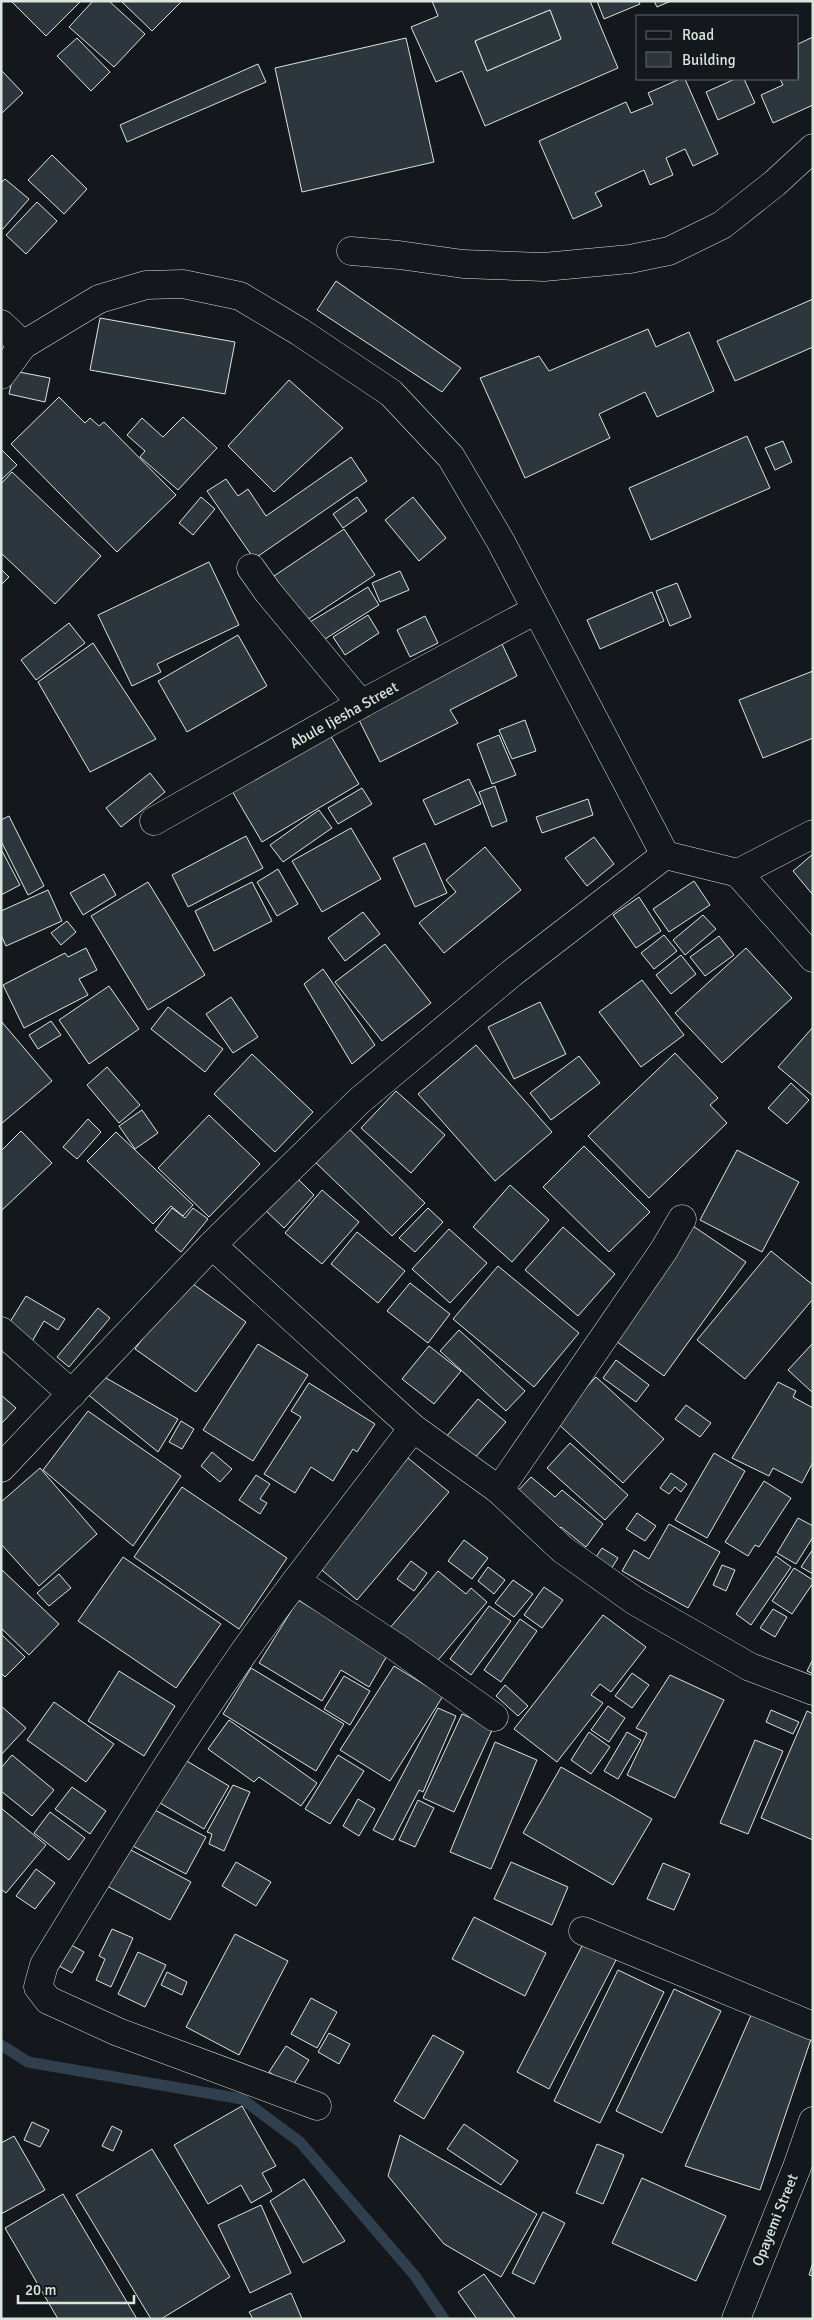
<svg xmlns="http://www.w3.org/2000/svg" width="814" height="2320" font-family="Signika,sans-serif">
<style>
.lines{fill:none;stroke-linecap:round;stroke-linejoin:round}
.stream{stroke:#2f3f4d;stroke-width:11}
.building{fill:#2c363c;stroke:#d8e6dc;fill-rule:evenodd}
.street-casing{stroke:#d8e6dc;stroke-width:29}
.street{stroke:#14181c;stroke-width:28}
.labels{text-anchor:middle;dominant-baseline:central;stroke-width:4;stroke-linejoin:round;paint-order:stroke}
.street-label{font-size:15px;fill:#d8e6dc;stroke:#14181c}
</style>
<rect width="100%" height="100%" fill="#14181c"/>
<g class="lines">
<!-- stream -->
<polyline class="stream" points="1,2045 28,2062 242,2099 300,2142 415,2276 444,2319"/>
</g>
<!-- building -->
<g class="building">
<polygon points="11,1 80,1 80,2 46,36"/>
<polygon points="93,1 109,1 145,34 114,67 69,27"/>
<polygon points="121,1 182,1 152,31"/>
<path d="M432,1H590L618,68L485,126L462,71L436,82L411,27L438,16ZM550,10L561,39L487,71L475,41Z"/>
<polygon points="597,1 639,1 640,4 604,19"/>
<polygon points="654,1 671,1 657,7"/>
<polygon points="550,10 561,39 487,71 475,41"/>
<polygon points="813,37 813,105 773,123 761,95 783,85 780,79 798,79 798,44"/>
<polygon points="77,38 110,72 91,91 57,56"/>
<polygon points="406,38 434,162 302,192 275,68"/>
<polygon points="258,64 266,82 127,142 120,125"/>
<polygon points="1,70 23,93 1,114"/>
<polygon points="680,79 685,79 718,154 693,166 685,149 666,158 673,175 650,185 644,170 595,193 602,206 573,219 539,141 626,102 631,113 653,104 648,93"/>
<polygon points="735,79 744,79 755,103 718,120 706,92"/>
<polygon points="52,155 87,189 64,214 28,180"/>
<polygon points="5,179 29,199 3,229 1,228 1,183"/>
<polygon points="37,202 57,221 26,254 6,235"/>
<polygon points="336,281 461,368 442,392 317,310"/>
<polygon points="813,299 813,347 735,381 717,341"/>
<polygon points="100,318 235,342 225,394 90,370"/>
<polygon points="648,329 656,347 689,332 714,391 657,417 645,392 599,414 610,438 525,478 480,378 539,356 549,371"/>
<polygon points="14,371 50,378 45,402 9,394"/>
<polygon points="289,380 343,428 274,492 228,446"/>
<polygon points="59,397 85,423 90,418 99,426 104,422 176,495 117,552 11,444"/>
<polygon points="183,417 217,448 178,490 140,457 145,451 127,435 142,418 163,437"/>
<polygon points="747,436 770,488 651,540 629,488"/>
<polygon points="783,441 792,462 775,470 765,448"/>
<polygon points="2,450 17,465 1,480 1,451"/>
<polygon points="351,457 367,481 254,559 207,491 226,479 238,496 248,489 266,516"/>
<polygon points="12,472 101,556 55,604 1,553 1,484"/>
<polygon points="201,497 215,509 193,535 179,523"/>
<polygon points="357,497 367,511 343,528 333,514"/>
<polygon points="413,497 446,538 419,561 385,520"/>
<polygon points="344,529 375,575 301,624 271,578"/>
<polygon points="209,562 239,625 157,664 161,672 132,686 98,615"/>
<polygon points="1,569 9,577 1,585"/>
<polygon points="400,571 409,590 380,602 372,583"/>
<polygon points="677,583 691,617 670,626 656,591"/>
<polygon points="368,587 379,605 317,644 305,625"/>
<polygon points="652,592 664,621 600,649 587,620"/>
<polygon points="368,615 379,633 345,655 333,637"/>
<polygon points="425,616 438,643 410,657 397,630"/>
<polygon points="69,623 85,643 36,680 21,660"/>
<polygon points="238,635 267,686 187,732 158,681"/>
<polygon points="93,643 156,739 90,772 38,682"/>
<polygon points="502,644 517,676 450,710 458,723 380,762 357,716"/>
<polygon points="813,671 813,738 763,758 739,700"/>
<polygon points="525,720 536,751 512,759 499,730"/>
<polygon points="329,733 359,784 262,842 232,791"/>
<polygon points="499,735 516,775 492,784 477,744"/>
<polygon points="150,773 165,792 121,827 106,808"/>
<polygon points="469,779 481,804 435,825 423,800"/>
<polygon points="495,786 507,821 492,827 479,792"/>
<polygon points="362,788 372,804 338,824 328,808"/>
<polygon points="588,799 593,815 542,833 536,817"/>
<polygon points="319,810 332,828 283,862 270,845"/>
<polygon points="9,816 44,886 28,895 1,841 1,820"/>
<polygon points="351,828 381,879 322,912 292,861"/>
<polygon points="246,836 263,868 188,907 172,875"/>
<polygon points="594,837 614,864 587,886 565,858"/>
<polygon points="425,843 447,893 415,907 393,858"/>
<polygon points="485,847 521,890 444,953 419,923 456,892 446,880"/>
<polygon points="1,849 20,885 1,895"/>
<polygon points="813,854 813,895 793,871"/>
<polygon points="278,869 298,904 277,916 257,882"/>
<polygon points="104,874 116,895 83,915 70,893"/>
<polygon points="694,881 710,905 669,932 653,909"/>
<polygon points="148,882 205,975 148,1010 91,916"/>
<polygon points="252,882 272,921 214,951 195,911"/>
<polygon points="48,890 62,921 6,946 1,935 1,911"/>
<polygon points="639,897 661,931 636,948 613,915"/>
<polygon points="363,912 380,934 345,961 328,938"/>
<polygon points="703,915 716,929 685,955 673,940"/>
<polygon points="67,921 76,932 61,945 51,933"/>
<polygon points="664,935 677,951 654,969 641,953"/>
<polygon points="719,936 734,955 705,976 690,957"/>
<polygon points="385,944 431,1003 382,1041 335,982"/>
<polygon points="86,948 97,970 79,979 88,995 24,1028 3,985 65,953 68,957"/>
<polygon points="746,948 792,998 722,1063 675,1013"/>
<polygon points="681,955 696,974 671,994 656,975"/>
<polygon points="323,969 375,1045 352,1064 304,984"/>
<polygon points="642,980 684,1035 641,1067 599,1012"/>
<polygon points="109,986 139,1029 89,1064 59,1020"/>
<polygon points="231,997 258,1037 233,1053 206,1014"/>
<polygon points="540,1002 566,1054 514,1079 488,1027"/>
<polygon points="168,1007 223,1049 205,1072 151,1029"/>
<polygon points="1,1021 52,1081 1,1124"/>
<polygon points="51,1021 61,1035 38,1049 29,1035"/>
<polygon points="813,1027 813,1096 778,1067"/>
<polygon points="476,1045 552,1132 495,1181 418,1094"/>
<polygon points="675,1053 718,1098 710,1105 727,1123 649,1198 588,1136"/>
<polygon points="252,1054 313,1112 275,1152 214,1094"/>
<polygon points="579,1056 600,1083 551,1120 530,1093"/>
<polygon points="107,1067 140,1105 119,1123 87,1085"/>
<polygon points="791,1083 809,1100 787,1124 768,1108"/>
<polygon points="396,1091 445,1135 411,1173 361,1128"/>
<polygon points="142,1110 158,1133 135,1149 119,1126"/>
<polygon points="209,1115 260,1164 209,1217 158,1168"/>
<polygon points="88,1119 101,1132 77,1159 63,1147"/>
<polygon points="347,1127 425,1203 392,1236 314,1161"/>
<polygon points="21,1131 52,1163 1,1211 1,1151"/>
<polygon points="116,1132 193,1205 183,1216 171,1206 153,1224 87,1161"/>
<polygon points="584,1146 650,1212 609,1252 543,1187"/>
<polygon points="737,1150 799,1182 762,1252 700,1220"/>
<polygon points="296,1177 314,1195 284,1228 265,1210"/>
<polygon points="510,1185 549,1220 512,1262 473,1227"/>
<polygon points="322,1190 359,1222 322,1264 285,1233"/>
<polygon points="172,1208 185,1218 193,1208 208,1219 181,1252 155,1230"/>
<polygon points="428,1208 443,1222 415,1252 399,1238"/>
<polygon points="693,1226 746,1262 664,1376 613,1339"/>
<polygon points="563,1227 615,1274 578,1316 525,1270"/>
<polygon points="449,1229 487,1263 450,1303 412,1269"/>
<polygon points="357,1232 405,1271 378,1303 331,1264"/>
<polygon points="771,1251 813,1285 813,1299 745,1379 697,1340"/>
<polygon points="498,1266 579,1333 534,1387 453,1319"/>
<polygon points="186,1279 246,1322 196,1392 135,1349"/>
<polygon points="410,1283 450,1314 428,1343 387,1311"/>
<polygon points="26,1296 65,1319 58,1330 44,1321 30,1345 5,1330"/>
<polygon points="98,1308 110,1318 69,1367 57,1357"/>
<polygon points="459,1330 525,1391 506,1411 440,1351"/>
<polygon points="813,1343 813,1393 788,1370"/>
<polygon points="258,1344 308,1375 253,1461 203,1430"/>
<polygon points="429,1346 461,1371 434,1404 402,1379"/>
<polygon points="616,1360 649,1385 636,1402 603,1378"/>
<polygon points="99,1374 178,1419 158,1452 86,1393"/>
<polygon points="596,1377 664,1439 623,1483 555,1421"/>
<polygon points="778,1382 796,1391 793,1397 813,1408 813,1462 802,1483 773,1468 769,1476 732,1458"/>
<polygon points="309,1383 375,1424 357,1452 353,1449 333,1481 311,1467 295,1493 264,1474 301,1417 291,1411"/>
<polygon points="1,1395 16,1408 1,1424"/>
<polygon points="478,1399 506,1422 473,1460 446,1437"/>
<polygon points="686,1405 711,1423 700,1437 675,1419"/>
<polygon points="88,1411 181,1476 133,1546 43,1470"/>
<polygon points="181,1421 194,1429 182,1449 169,1442"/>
<polygon points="570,1443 628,1495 605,1520 547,1468"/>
<polygon points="212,1452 232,1469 220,1482 201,1466"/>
<polygon points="714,1453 745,1471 707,1538 675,1520"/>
<polygon points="408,1458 449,1492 357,1600 316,1565"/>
<polygon points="40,1468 97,1534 39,1586 1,1544 1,1502"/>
<polygon points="671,1473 687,1484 681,1492 675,1487 669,1494 660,1488"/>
<polygon points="256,1475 270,1484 260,1499 267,1503 260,1514 239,1500"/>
<polygon points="531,1477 555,1497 562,1490 603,1524 586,1547 561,1527 554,1535 513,1496"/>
<polygon points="764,1481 791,1498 759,1547 755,1545 748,1556 725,1542"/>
<polygon points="182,1487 287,1558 239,1629 134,1557"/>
<polygon points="637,1513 656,1526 645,1541 626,1529"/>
<polygon points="798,1518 813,1526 813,1537 796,1564 777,1553"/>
<polygon points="669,1524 720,1552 688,1608 622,1571 634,1550 649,1559"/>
<polygon points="464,1540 488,1558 472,1579 448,1561"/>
<polygon points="602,1548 618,1558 606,1577 590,1566"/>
<polygon points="813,1549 813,1574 801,1567"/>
<polygon points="776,1556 791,1567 751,1625 736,1614"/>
<polygon points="123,1557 221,1624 176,1688 78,1621"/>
<polygon points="411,1561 427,1573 414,1591 397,1579"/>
<polygon points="722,1565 735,1570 726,1591 713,1585"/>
<polygon points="488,1567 505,1580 494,1594 478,1581"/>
<polygon points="794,1568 813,1580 813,1583 792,1614 772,1601"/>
<polygon points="1,1569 59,1624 29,1655 1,1628"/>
<polygon points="438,1571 466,1594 471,1588 487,1602 433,1666 389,1629"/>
<polygon points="59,1574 71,1588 49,1606 37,1593"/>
<polygon points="513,1580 533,1594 514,1617 495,1603"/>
<polygon points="544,1587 563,1600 542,1628 524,1615"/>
<polygon points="298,1600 388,1654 369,1687 341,1670 322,1701 259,1663"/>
<polygon points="489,1606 511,1621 471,1675 450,1659"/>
<polygon points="773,1609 787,1617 775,1637 760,1628"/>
<polygon points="603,1615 646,1647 611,1692 600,1684 591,1695 603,1703 557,1762 514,1729"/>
<polygon points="520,1619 537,1631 501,1682 484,1670"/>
<polygon points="1,1634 25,1657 5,1677 1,1673"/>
<polygon points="813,1659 813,1674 807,1671"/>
<polygon points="394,1666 443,1696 390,1781 340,1750"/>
<polygon points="251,1668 344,1724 316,1771 223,1714"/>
<polygon points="119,1671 175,1706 144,1756 88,1721"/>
<polygon points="632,1673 649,1685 632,1708 615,1696"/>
<polygon points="670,1675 724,1700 675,1798 627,1775 647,1733 636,1728"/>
<polygon points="344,1676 370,1691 350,1725 324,1709"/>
<polygon points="505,1685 528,1706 518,1716 496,1696"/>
<polygon points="54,1702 114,1744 86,1782 27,1740"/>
<polygon points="1,1706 26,1728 1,1755"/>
<polygon points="608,1706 625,1718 609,1742 591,1730"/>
<polygon points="438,1708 456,1716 423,1792 419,1790 393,1840 373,1830"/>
<polygon points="771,1710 799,1722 793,1734 766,1722"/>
<polygon points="807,1711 813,1714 813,1840 761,1818"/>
<polygon points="462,1714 493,1728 454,1812 423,1798"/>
<polygon points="229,1720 317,1783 301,1806 259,1777 254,1782 208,1749"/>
<polygon points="589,1732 610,1747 591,1774 571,1760"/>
<polygon points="627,1732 641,1740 618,1779 604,1771"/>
<polygon points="755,1740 783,1751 748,1834 720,1823"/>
<polygon points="495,1742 537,1760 491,1869 450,1852"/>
<polygon points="12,1755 54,1790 32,1816 1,1791 1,1768"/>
<polygon points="338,1755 364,1771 330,1824 305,1809"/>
<polygon points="185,1760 229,1786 204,1829 160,1803"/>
<polygon points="561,1767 652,1819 613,1885 523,1833"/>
<polygon points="233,1785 250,1792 224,1851 209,1844 212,1834 207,1832"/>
<polygon points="72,1787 106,1811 90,1834 55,1809"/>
<polygon points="358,1799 375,1809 359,1836 343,1826"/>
<polygon points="418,1800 434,1808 415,1847 399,1840"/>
<polygon points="1,1808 46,1845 6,1893 1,1889"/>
<polygon points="151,1808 206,1837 186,1874 131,1845"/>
<polygon points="50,1812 85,1838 69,1860 34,1833"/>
<polygon points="127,1848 191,1882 170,1920 107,1886"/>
<polygon points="236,1862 271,1882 256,1906 222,1886"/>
<polygon points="511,1862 568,1887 552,1925 494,1899"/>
<polygon points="663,1863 690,1874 674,1910 647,1899"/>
<polygon points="36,1869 55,1883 35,1909 16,1896"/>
<polygon points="474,1917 546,1953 525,1996 452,1959"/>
<polygon points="112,1929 133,1938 111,1987 96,1980 105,1959 99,1956"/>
<polygon points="235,1934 288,1961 239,2055 186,2027"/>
<polygon points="64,1941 84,1952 72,1973 52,1962"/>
<polygon points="584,1942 617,1958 549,2089 517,2072"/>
<polygon points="138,1952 166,1965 145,2007 118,1994"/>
<polygon points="618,1970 664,1992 600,2123 554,2101"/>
<polygon points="167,1972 187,1982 182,1995 161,1985"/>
<polygon points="674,1989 721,2011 662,2133 616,2111"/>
<polygon points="311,1998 337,2012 317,2048 291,2034"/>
<polygon points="755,2006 811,2039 760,2190 685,2166"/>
<polygon points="329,2033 350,2044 339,2064 318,2052"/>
<polygon points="433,2035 464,2052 424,2119 394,2101"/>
<polygon points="286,2046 309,2060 292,2087 269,2072"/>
<polygon points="242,2106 276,2166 262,2173 272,2191 251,2203 241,2185 208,2204 174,2145"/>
<polygon points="32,2122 49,2130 40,2147 24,2140"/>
<polygon points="464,2124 518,2161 501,2185 447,2149"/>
<polygon points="112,2126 122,2131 113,2151 102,2146"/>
<polygon points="400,2135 537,2214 501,2277 444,2244 388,2176"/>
<polygon points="14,2136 45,2190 1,2214 1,2143"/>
<polygon points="597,2144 624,2155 603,2204 576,2193"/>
<polygon points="152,2149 230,2277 161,2319 151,2319 76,2195"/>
<polygon points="642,2178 726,2216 696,2281 612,2243"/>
<polygon points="304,2179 345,2241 303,2263 270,2201"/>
<polygon points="63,2194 137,2319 58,2319 5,2228"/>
<polygon points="261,2205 291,2273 250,2293 218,2225"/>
<polygon points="543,2212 565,2223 534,2284 512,2273"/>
<polygon points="813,2262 813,2276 809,2275"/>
<polygon points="484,2274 516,2319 477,2319 458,2292"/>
<polygon points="291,2293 302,2319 253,2319 249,2312"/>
</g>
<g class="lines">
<defs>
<g id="street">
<polyline points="351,251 399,255 463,264 544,267 630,259 669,251 722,225 775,183 813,148"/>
<polyline points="1,324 23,345"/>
<polyline points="1,375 23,345 99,299 146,285 183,284 240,296 300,332 391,393 451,457 501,542 665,855"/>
<polyline points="251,568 268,592 361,704"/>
<polyline points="154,821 361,704 536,610"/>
<polyline points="665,855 738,873 813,834"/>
<polyline points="738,873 813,958"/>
<polyline points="212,1245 413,1428 499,1490 562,1549 635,1601 750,1667 813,1691"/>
<polyline points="1,1331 72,1394"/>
<polyline points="413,1428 296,1581 399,1649 494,1717"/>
<polyline points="1,1468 212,1245 359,1101 512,973 665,855"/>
<polyline points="499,1490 664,1250 682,1219"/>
<path d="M296,1581C203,1703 124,1834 44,1965L38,1987L48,2000L118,2032L317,2106"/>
<polyline points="583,1931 813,2026"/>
<polyline points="736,2319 797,2167 813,2121"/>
</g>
</defs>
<!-- street casing -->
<use href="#street" class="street-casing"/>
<!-- street -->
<use href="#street" class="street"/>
</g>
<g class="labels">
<!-- street labels -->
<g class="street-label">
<text transform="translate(344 715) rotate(-29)">Abule Ijesha Street</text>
<text transform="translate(775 2220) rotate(-68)">Opayemi Street</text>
</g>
</g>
<!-- border -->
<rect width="814" height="2320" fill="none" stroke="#d8e6dc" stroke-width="5"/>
<!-- legend -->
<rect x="636" y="15" width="162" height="65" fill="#14181c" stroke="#626a69"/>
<rect x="646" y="31" width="25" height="8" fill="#14181c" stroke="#626a69"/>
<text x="682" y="40" font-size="15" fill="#d8e6dc">Road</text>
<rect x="646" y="52" width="25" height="15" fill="#2c363c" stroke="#626a69"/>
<text x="682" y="65" font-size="15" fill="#d8e6dc">Building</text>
<!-- scale -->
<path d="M18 2295v8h116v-8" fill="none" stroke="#d8e6dc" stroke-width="2.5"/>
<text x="25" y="2295" font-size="15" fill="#d8e6dc" stroke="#14181c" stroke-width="4" paint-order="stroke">20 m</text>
</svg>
